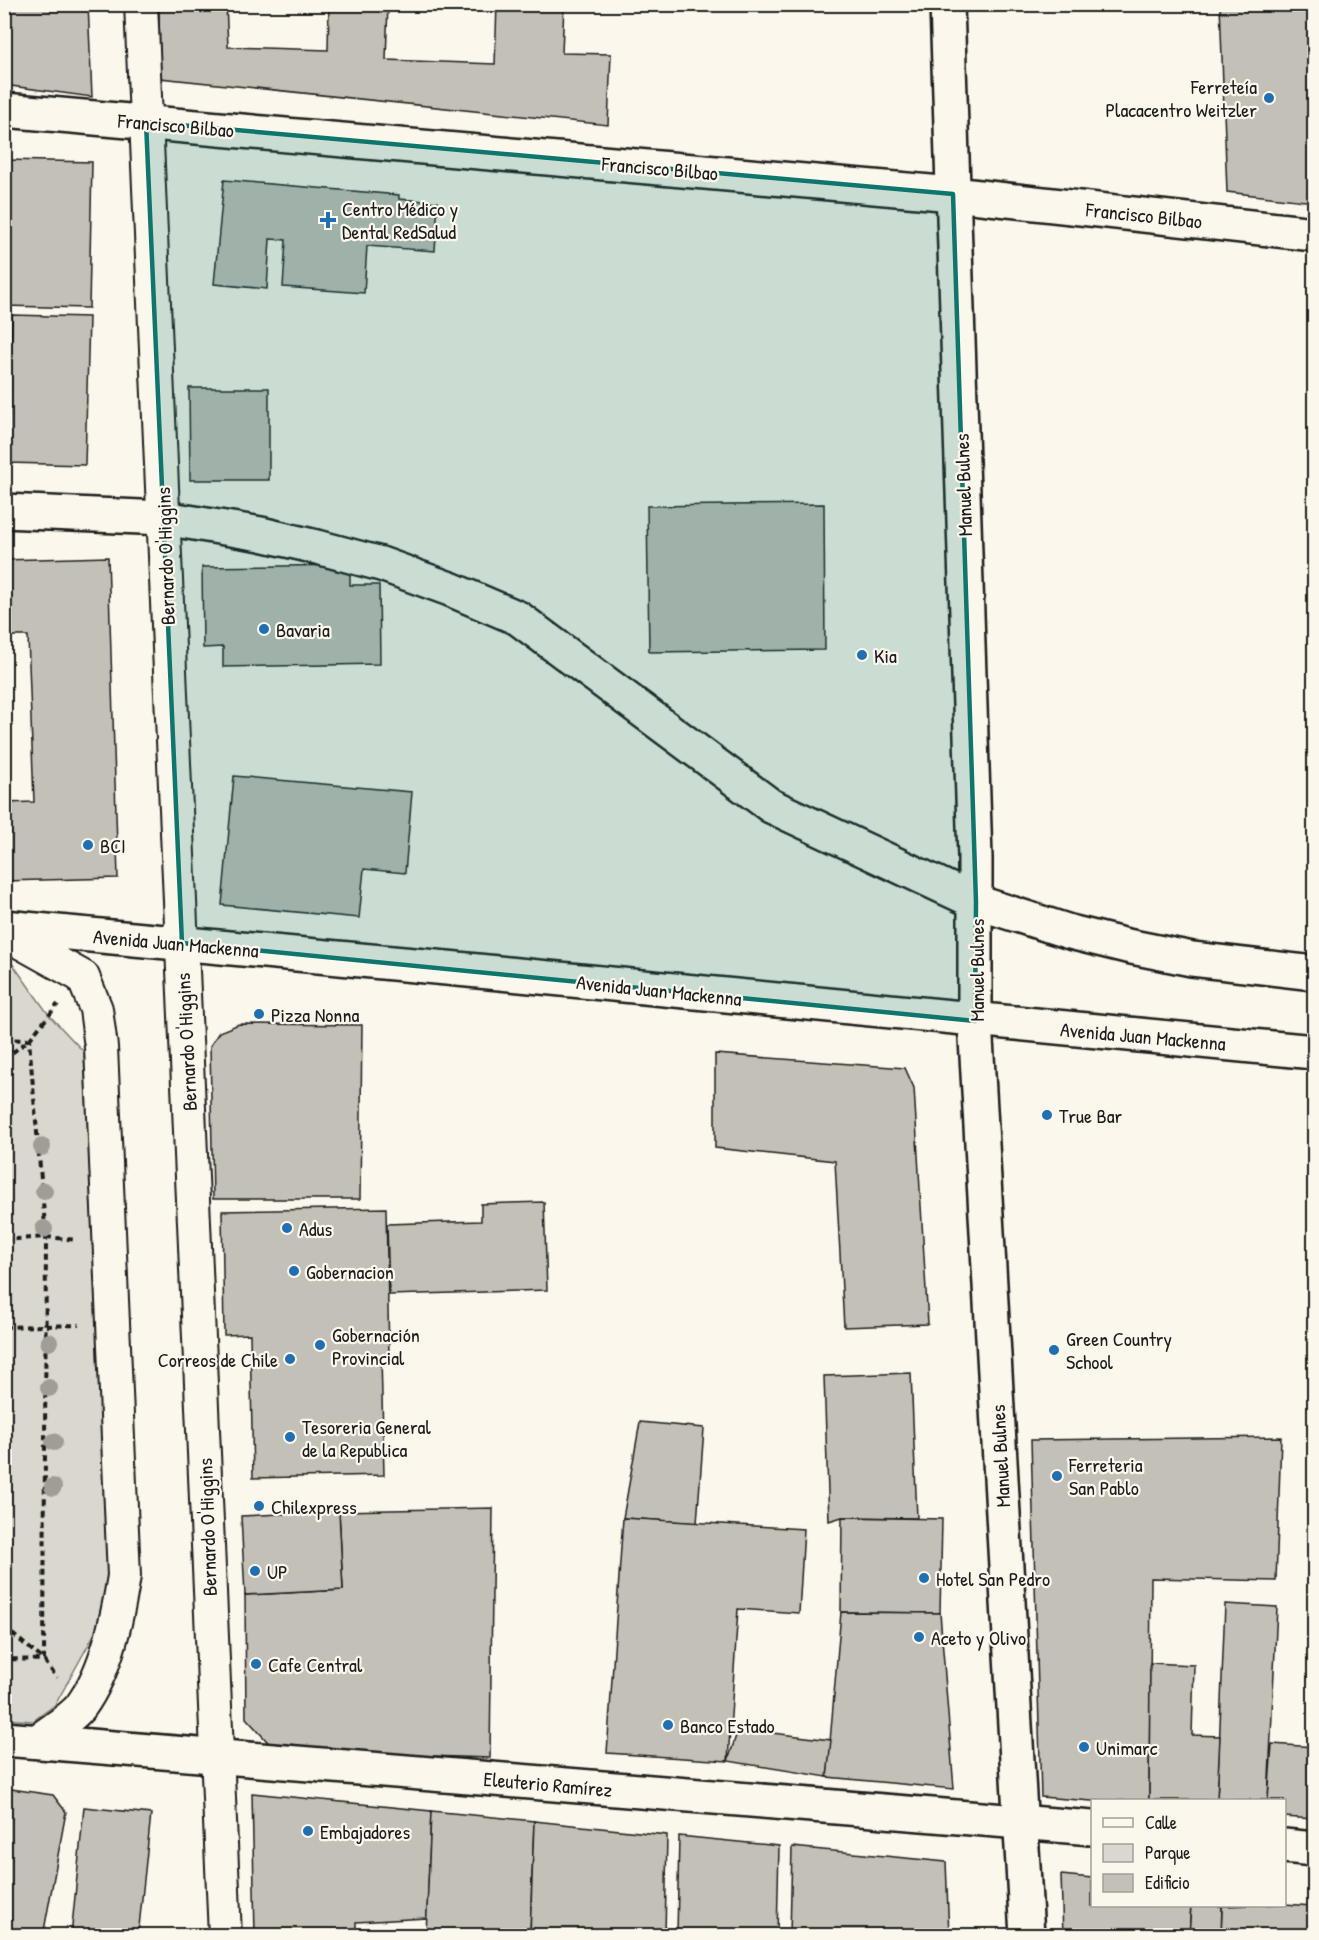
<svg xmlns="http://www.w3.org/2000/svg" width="1319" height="1940" font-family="'Patrick Hand',sans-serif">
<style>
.green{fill:#dad7ce;stroke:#7b7a75;stroke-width:1.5}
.building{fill:#c3c0b8;stroke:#1c1c1c;stroke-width:1.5}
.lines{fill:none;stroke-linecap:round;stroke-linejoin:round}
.street-casing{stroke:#1c1c1c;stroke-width:36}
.secondary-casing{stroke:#1c1c1c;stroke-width:38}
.primary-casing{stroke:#1c1c1c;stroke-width:38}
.path{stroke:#1c1c1c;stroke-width:4;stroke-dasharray:6 4.5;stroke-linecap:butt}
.street{stroke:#fbf7ec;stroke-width:32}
.secondary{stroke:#fbf7ec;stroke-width:33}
.primary{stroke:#fbf7ec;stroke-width:33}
.tree{fill:#a09d97}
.marked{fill:#0f766e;fill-opacity:0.2;stroke:#0f766e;stroke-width:4.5;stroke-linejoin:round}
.poi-dot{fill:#1f6fb2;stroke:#fbf7ec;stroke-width:2}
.labels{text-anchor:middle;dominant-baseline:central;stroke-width:4.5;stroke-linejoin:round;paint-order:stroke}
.poi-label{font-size:20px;fill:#1c1c1c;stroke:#fbf7ec;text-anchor:start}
.street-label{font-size:20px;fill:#1c1c1c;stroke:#fbf7ec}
</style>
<rect width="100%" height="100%" fill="#fbf7ec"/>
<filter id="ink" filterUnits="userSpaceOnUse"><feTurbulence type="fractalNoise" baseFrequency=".0167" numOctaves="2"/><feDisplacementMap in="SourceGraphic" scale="12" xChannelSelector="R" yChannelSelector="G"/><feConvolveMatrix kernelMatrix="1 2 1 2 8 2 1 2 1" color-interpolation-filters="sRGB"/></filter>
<g filter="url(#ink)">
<!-- green -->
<polygon class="green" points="4,952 49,1015 84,1052 111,1604 55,1705 33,1721 4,1719"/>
<!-- building -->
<g class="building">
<polygon points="4,4 88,4 92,97 4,85"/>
<polygon points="159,4 226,4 228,47 328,50 329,4 388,4 386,60 495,64 497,4 564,4 562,53 611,54 608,125 160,78"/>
<polygon points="1220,4 1314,4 1314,202 1227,192"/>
<polygon points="5,160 92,162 89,308 4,306"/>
<polygon points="224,180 399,195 399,199 438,202 435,251 367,246 364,293 283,287 286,240 270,239 267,289 214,284"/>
<polygon points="12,315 89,317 85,465 8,463"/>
<polygon points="189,388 269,388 269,480 190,480"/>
<polygon points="824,504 825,650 649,652 647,506"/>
<polygon points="108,557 118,878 4,881 4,803 34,802 28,636 4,636 4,560"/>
<polygon points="350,565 350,585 379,585 380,664 223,667 223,647 203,648 202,567"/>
<polygon points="234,776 412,792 405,873 364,869 359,918 222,905"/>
<polygon points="239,1024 362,1025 360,1199 213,1199 210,1046 219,1032"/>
<polygon points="715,1054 905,1068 914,1088 928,1324 844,1327 835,1161 715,1148"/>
<polygon points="544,1202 547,1290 389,1295 387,1224 481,1221 481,1204"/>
<polygon points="386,1208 389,1356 381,1357 384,1475 253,1478 250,1334 224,1335 222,1211"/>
<polygon points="911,1373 917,1518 842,1517 829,1521 824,1376"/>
<polygon points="640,1422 704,1428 697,1523 623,1518"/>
<polygon points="1281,1437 1276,1581 1151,1578 1149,1800 1092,1801 1041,1797 1031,1440"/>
<polygon points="493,1508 490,1758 276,1751 246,1718 245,1595 343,1590 339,1511"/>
<polygon points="339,1511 343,1590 245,1595 241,1516"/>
<polygon points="842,1517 942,1519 940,1613 841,1612"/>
<polygon points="623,1518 804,1529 799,1613 738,1609 728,1761 607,1753"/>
<polygon points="1225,1604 1277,1607 1268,1800 1217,1800"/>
<polygon points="841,1612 940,1613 954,1789 827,1777"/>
<polygon points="1150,1663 1194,1665 1192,1735 1220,1736 1217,1800 1149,1800"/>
<polygon points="738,1729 831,1740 827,1777 728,1761"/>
<polygon points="1272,1744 1314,1747 1314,1819 1284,1817 1284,1800 1268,1800"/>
<polygon points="4,1788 53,1795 66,1812 43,1936 4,1936"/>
<polygon points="252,1793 431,1811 427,1918 356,1922 356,1936 255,1936"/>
<polygon points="84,1807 151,1814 138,1936 71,1936"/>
<polygon points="431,1811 534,1821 530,1936 426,1936"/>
<polygon points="534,1821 667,1835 665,1936 530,1936"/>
<polygon points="679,1836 779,1846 777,1936 677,1936"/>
<polygon points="792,1847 946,1862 949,1936 790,1936"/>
<polygon points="1061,1875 1092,1878 1092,1906 1191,1906 1189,1936 1063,1936"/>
<polygon points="1284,1904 1313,1906 1313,1936 1221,1936 1222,1906"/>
<polygon points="1191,1906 1222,1906 1221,1936 1189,1936"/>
<rect x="1313" y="1906" width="1" height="30"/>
</g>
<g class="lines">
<defs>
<g id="street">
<polyline points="141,4 225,1936"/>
<path d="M4,933L83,977L96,1009L101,1047L124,1576C117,1619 107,1670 81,1706C73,1717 49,1732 37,1741"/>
</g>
<g id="secondary">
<polyline points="4,110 953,194 1314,234"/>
<polyline points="4,1739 1092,1828"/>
<polyline points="1284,1846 1314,1849"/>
</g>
<g id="primary">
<polyline points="947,4 975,858 975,1021 1027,1936"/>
<polyline points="4,511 164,518 261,534 321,548 381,564 450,589 518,618 771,806 976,902 1070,932 1127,946 1192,959 1314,973"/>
<path d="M4,927C441,965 878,1012 1314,1052"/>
</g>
</defs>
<!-- street casing -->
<use href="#street" class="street-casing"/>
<!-- secondary casing -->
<use href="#secondary" class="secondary-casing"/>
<!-- primary casing -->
<use href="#primary" class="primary-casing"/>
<!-- path -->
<g class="path">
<polyline points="4,1039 29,1040 46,1237 44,1660 4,1659"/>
<polyline points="4,1059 29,1040 58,1004"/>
<polyline points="4,1240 46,1237 77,1240"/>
<polyline points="4,1327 79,1325"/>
<polyline points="4,1627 44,1660 57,1678"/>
</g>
<!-- street -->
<use href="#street" class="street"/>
<!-- secondary -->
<use href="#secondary" class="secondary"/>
<!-- primary -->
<use href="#primary" class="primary"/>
</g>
<!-- trees -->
<g class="tree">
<circle cx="42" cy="1147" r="9"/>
<circle cx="44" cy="1191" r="9"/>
<circle cx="44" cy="1229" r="9"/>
<circle cx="49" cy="1342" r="9"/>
<circle cx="49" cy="1388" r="9"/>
<circle cx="54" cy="1442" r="9"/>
<circle cx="53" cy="1487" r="9"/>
</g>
</g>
<!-- marked area -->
<path class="marked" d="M146,122L953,194L976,902L975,1021L182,943Z"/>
<!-- markers -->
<g class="poi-dot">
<circle cx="1269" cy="98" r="6"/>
<path d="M325 211h6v6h6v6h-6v6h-6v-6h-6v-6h6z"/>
<circle cx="264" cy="629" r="6"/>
<circle cx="862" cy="655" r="6"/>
<circle cx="88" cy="845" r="6"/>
<circle cx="259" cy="1014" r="6"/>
<circle cx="1047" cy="1115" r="6"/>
<circle cx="287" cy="1228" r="6"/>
<circle cx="294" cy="1271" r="6"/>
<circle cx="320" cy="1345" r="6"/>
<circle cx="1054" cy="1350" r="6"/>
<circle cx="290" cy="1359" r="6"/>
<circle cx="290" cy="1437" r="6"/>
<circle cx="1057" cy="1476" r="6"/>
<circle cx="259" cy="1506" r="6"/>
<circle cx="255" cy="1571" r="6"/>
<circle cx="924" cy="1578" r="6"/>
<circle cx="919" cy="1637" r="6"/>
<circle cx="256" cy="1664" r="6"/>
<circle cx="668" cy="1725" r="6"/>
<circle cx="1084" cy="1747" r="6"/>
<circle cx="308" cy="1831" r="6"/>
</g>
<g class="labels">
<!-- poi labels -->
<g class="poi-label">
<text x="1257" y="86" text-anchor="end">Ferreteía<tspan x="1257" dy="23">Placacentro Weitzler</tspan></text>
<text x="342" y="208">Centro Médico y<tspan x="342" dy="23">Dental RedSalud</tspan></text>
<text x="276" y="629">Bavaria</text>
<text x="874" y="655">Kia</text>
<text x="100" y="845">BCI</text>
<text x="271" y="1014">Pizza Nonna</text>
<text x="1059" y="1115">True Bar</text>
<text x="299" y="1228">Adus</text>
<text x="306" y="1271">Gobernacion</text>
<text x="332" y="1334">Gobernación<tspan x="332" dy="23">Provincial</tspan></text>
<text x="1066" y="1338">Green Country<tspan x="1066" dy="23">School</tspan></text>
<text x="278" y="1359" text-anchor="end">Correos de Chile</text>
<text x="302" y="1426">Tesoreria General<tspan x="302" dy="23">de la Republica</tspan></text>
<text x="1069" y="1464">Ferreteria<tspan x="1069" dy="23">San Pablo</tspan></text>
<text x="271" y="1506">Chilexpress</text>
<text x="267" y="1571">UP</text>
<text x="936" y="1578">Hotel San Pedro</text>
<text x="931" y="1637">Aceto y Olivo</text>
<text x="268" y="1664">Cafe Central</text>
<text x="680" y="1725">Banco Estado</text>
<text x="1096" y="1747">Unimarc</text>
<text x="320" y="1831">Embajadores</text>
</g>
<!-- street labels -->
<g class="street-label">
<text transform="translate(176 125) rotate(5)">Francisco Bilbao</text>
<text transform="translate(660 168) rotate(5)">Francisco Bilbao</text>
<text transform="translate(1144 215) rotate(6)">Francisco Bilbao</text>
<text transform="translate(963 485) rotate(-92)">Manuel Bulnes</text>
<text transform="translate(165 556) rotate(-92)">Bernardo O'Higgins</text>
<text transform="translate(176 943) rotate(5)">Avenida Juan Mackenna</text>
<text transform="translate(976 970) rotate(-90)">Manuel Bulnes</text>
<text transform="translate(659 990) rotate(6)">Avenida Juan Mackenna</text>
<text transform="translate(1143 1036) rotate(5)">Avenida Juan Mackenna</text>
<text transform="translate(186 1042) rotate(-93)">Bernardo O'Higgins</text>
<text transform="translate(1000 1456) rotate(-93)">Manuel Bulnes</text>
<text transform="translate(207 1527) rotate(-92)">Bernardo O'Higgins</text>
<text transform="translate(548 1784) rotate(5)">Eleuterio Ramírez</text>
</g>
</g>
<!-- margin -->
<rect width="1319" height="1940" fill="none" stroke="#fbf7ec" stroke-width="24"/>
<rect x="12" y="12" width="1295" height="1916" fill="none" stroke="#1c1c1c" stroke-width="2" filter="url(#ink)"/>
<!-- legend -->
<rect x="1091" y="1799" width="195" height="108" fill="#fbf7ec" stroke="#a29f99" stroke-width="1.5"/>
<rect x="1103" y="1818" width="30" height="9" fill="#fbf7ec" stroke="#a29f99" stroke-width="1.5"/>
<text x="1145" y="1829" font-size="18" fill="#1c1c1c">Calle</text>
<rect x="1103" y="1844" width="30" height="18" fill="#dad7ce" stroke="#a29f99" stroke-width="1.5"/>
<text x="1145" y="1859" font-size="18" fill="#1c1c1c">Parque</text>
<rect x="1103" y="1874" width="30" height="18" fill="#c3c0b8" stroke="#a29f99" stroke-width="1.5"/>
<text x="1145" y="1889" font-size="18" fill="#1c1c1c">Edificio</text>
</svg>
